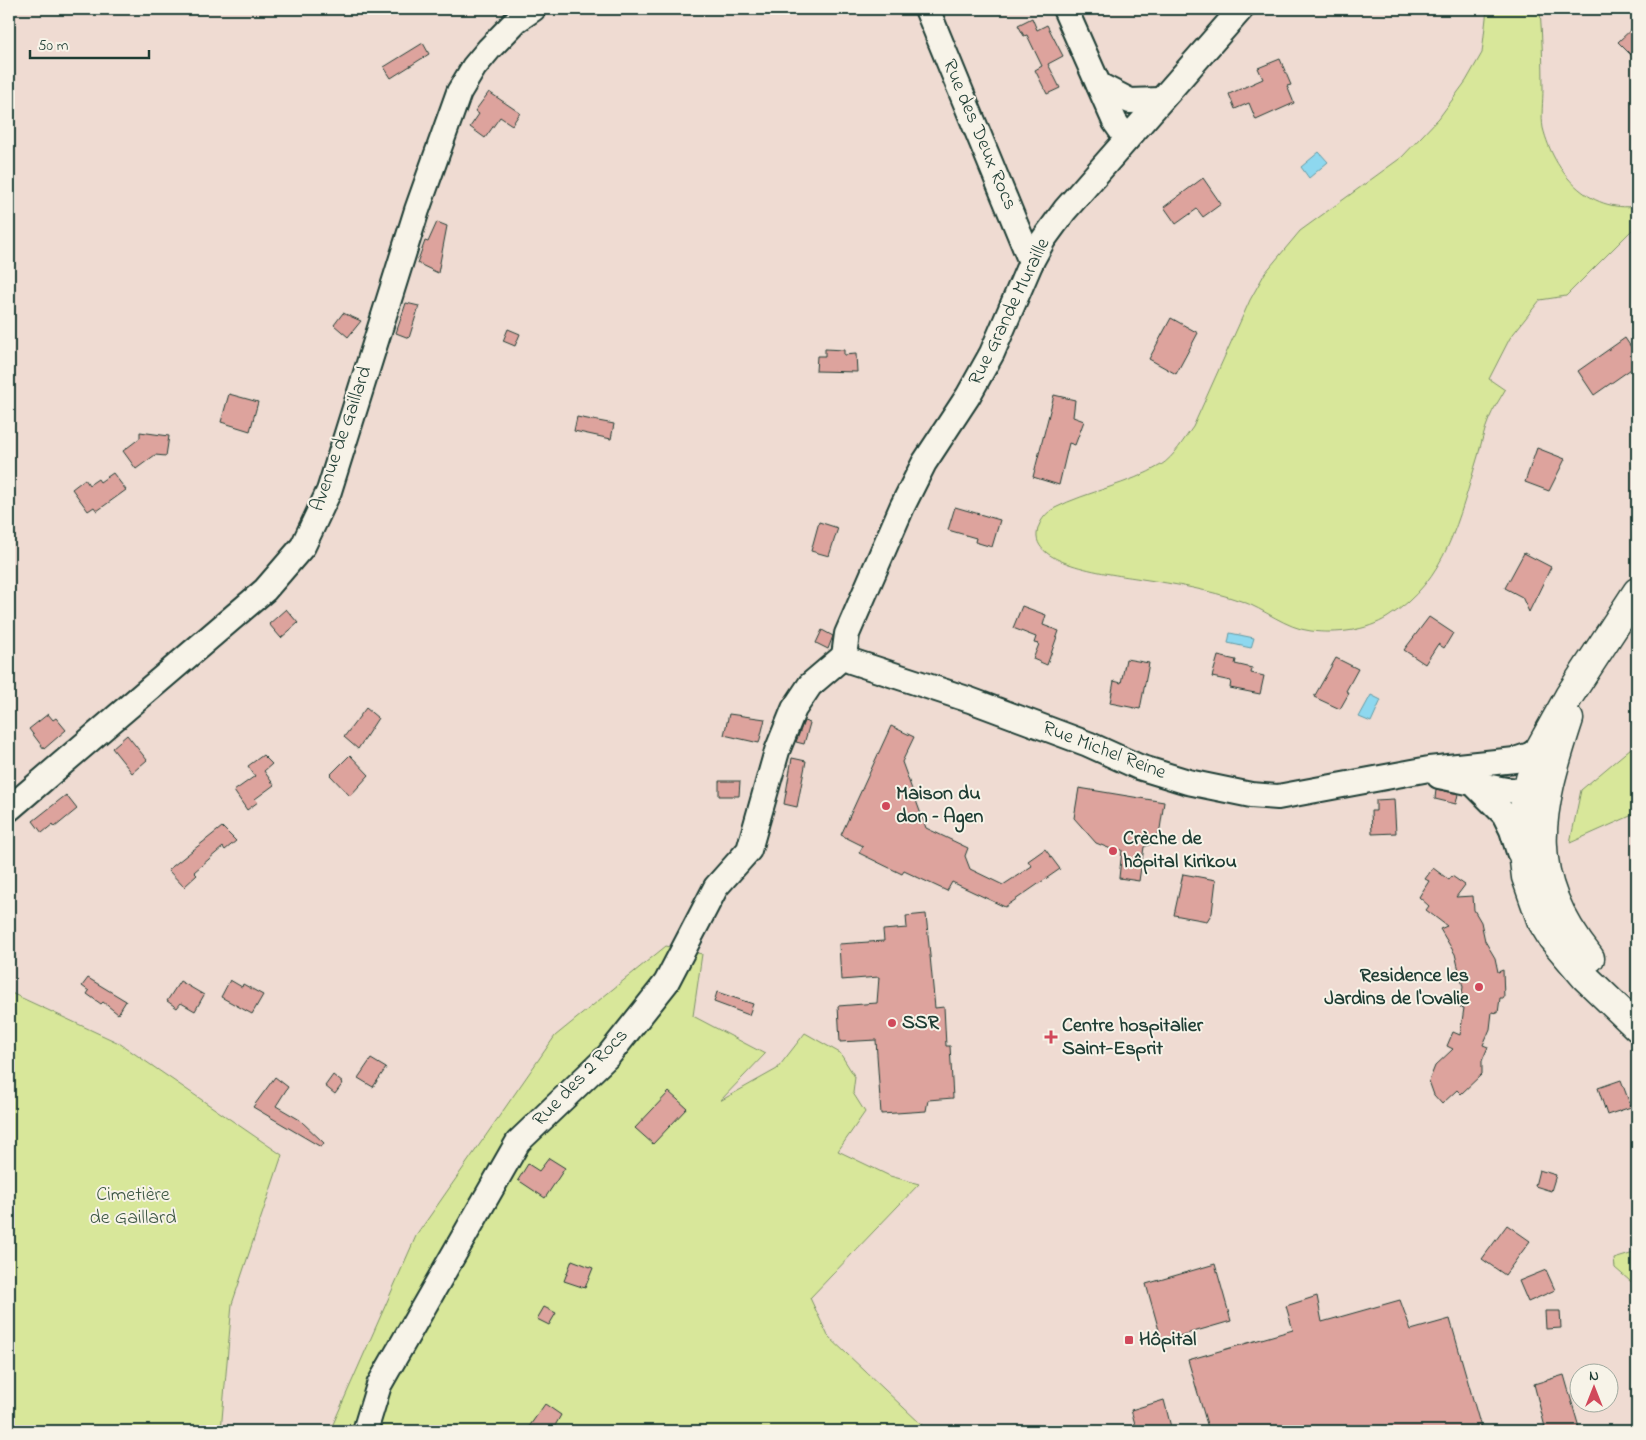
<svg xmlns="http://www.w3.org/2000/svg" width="1646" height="1440" font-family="'Indie Flower',sans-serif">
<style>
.green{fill:#d8e79a;stroke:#7c9267}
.water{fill:#8ed8ef;stroke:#629aa4}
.building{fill:#dda39d;stroke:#1f3d34}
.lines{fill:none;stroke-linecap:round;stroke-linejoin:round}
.minor-casing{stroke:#1f3d34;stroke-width:28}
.major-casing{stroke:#1f3d34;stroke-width:31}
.minor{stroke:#f7f3e8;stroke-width:24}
.major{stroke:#f7f3e8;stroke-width:28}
.poi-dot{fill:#d1495b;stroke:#f7f3e8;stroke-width:2}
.labels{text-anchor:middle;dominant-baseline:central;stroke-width:4;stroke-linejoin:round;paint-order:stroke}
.street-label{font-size:20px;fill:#1f3d34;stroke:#f7f3e8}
.poi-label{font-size:20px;font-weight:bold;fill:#1f3d34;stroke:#f7f3e8;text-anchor:start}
.park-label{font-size:20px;fill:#3b5643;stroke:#f7f3e8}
</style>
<rect width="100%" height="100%" fill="#efdbd2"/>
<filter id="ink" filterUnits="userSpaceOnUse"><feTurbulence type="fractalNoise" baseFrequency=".02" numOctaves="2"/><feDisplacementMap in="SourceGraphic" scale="10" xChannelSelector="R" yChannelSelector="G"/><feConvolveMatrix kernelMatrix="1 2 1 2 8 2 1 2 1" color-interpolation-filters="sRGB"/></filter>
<g filter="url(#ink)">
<!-- green -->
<g class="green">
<path d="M1487,9H1540C1542,36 1543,62 1543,89C1543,101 1541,116 1543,128C1554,172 1588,213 1637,206V225L1566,296L1540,300L1510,338L1489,379L1505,390C1500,399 1493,409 1489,419C1484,431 1481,444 1478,456C1459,518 1447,580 1388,617C1366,631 1337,634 1311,631C1285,628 1265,609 1241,601C1209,590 1175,584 1142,579C1119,575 1034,567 1037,534C1038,523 1045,513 1055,508C1088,491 1128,485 1161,465C1174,457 1184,439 1193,427L1250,300L1265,273L1300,231L1402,157L1439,118L1466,81L1482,53Z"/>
<polygon points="1637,743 1637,813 1570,843 1581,790"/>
<polygon points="666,946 702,954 693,1016 765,1054 720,1101 777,1069 805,1033 840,1053 855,1077 853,1093 865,1112 838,1151 890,1176 919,1184 810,1298 828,1336 922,1425 922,1431 330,1431 416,1236 555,1036"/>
<polygon points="9,992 119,1043 282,1155 232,1304 221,1431 9,1431"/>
<polygon points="1637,1252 1637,1287 1615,1268 1614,1259"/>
</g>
<!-- water -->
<g class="water">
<polygon points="1319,152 1328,162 1309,178 1301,167"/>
<polygon points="1230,633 1254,638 1251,648 1228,643"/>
<polygon points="1371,695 1381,700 1371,722 1359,717"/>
</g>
<!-- building -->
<g class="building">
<polygon points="1032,18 1037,30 1047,25 1063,56 1048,64 1060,88 1047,94 1035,70 1042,66 1027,35 1024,36 1018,25"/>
<polygon points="1637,24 1637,49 1631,55 1618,42"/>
<polygon points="423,43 429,54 391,78 384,67"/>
<polygon points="1280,59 1291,85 1287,86 1294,103 1256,120 1249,103 1235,109 1229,94 1263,79 1258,68"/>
<polygon points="489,92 520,113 512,125 500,117 485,138 470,127 479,114 475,111"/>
<polygon points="1203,178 1221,204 1203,217 1197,209 1176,224 1164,207"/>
<polygon points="437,222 447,226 438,273 417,263 425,241 428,242"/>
<polygon points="406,303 419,306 409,338 396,333"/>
<polygon points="343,313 361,321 348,337 334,325"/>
<polygon points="1171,318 1198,333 1176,374 1149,359"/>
<polygon points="508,329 520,334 515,346 503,341"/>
<polygon points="1625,338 1637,356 1637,365 1594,395 1578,371"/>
<polygon points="825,349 844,350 844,355 856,354 857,372 816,371 817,356 825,356"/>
<polygon points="229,394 258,402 250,431 221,422"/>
<polygon points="1054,395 1075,400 1073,417 1084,421 1075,445 1069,443 1059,485 1033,477"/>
<polygon points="577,417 614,424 611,439 574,431"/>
<polygon points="140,432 169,436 166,456 155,455 136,469 123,451 140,438"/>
<polygon points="1537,448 1565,459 1549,491 1525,482"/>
<polygon points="113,473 126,490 97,511 94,507 88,511 72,489 85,479 89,485 98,479 100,482"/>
<polygon points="955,507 1000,520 992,547 975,542 976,538 948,530"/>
<polygon points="819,522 838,528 829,556 811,551"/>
<polygon points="1524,553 1551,567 1529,612 1522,597 1505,588"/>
<polygon points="1022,606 1046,615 1043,625 1059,631 1047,665 1033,659 1039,644 1034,643 1036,637 1013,628"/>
<polygon points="286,609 298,623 281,638 269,624"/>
<polygon points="1429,617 1453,633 1444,648 1438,644 1425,664 1404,650"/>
<polygon points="822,630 833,636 828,649 816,643"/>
<polygon points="1218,656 1236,660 1235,664 1252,668 1251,673 1264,676 1260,694 1230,688 1231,681 1212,677"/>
<polygon points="1336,658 1358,669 1346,691 1349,693 1340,709 1314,697"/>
<polygon points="1126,659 1149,663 1140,709 1110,703 1114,681 1121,683"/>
<polygon points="366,708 378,718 358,749 344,737"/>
<polygon points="48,714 53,720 56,718 66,730 44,749 29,729"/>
<polygon points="729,714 765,719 759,743 724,735"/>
<polygon points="804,721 810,723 804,744 796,742"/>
<polygon points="891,726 914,737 902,762 926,828 968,848 965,856 970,869 1003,885 1032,866 1028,861 1045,849 1060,869 1005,907 952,882 947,891 904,871 902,874 859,853 863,846 841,835"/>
<polygon points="127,735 147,760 132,773 112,748"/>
<polygon points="263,755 272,764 264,771 274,785 255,799 258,802 247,810 234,791 255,776 248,766"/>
<polygon points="350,755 369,775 350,796 330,775"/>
<polygon points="792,758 806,761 797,807 784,804"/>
<polygon points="719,781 740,781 739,796 719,796"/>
<polygon points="1079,788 1164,802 1160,829 1153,843 1144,847 1139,881 1119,878 1122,850 1111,849 1096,843 1074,818"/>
<polygon points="1436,789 1458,794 1456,804 1435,799"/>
<polygon points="66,795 77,809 55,827 53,824 42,833 33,821"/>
<polygon points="1394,799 1396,833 1372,834 1371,811 1376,811 1376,800"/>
<polygon points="222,827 236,841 225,850 223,847 194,872 197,875 184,887 168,870"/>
<polygon points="1433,868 1449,880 1452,876 1465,885 1456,897 1473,896 1474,910 1481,922 1485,941 1495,958 1498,972 1503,970 1504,998 1500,998 1498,1013 1492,1012 1490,1029 1483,1045 1488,1047 1482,1061 1482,1074 1461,1094 1457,1090 1442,1104 1434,1095 1429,1081 1435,1066 1453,1049 1447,1046 1453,1032 1460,1035 1464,1008 1460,1007 1463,987 1455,954 1440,929 1447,926 1426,910 1429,906 1419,897 1429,881 1425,879"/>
<polygon points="1183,874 1216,880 1212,913 1207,921 1174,915"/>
<polygon points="926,914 935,1008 944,1007 946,1046 950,1046 953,1098 928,1100 926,1111 881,1114 876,1040 840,1042 838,1006 877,1003 879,977 841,980 839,944 884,941 883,930 907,928 906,916"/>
<polygon points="88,978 126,1001 118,1014 103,1002 101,1004 87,994 89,991 82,986"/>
<polygon points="230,980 242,987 243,984 263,995 252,1014 221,997"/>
<polygon points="180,981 204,995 195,1011 181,1003 177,1008 167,1001"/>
<polygon points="717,992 753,1004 749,1015 714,1002"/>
<polygon points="371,1059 386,1068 373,1087 358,1078"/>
<polygon points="333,1075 343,1083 335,1094 325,1086"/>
<polygon points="275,1077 288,1087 276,1106 300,1120 324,1143 321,1147 253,1107"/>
<polygon points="1621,1080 1631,1107 1607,1115 1598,1088"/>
<polygon points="669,1092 687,1108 653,1144 635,1128"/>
<polygon points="549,1158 565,1168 545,1198 518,1180 528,1164 539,1171"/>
<polygon points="1539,1170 1556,1175 1551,1191 1535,1186"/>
<polygon points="1507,1225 1530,1241 1505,1275 1482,1259"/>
<polygon points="572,1260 593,1268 585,1288 564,1281"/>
<polygon points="1215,1264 1231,1321 1162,1341 1146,1284"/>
<polygon points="1546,1270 1555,1290 1528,1302 1519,1281"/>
<polygon points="1317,1296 1322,1322 1400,1300 1411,1330 1450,1319 1482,1431 1209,1431 1188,1360 1293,1330 1286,1306"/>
<polygon points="544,1307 556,1313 549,1325 537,1319"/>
<polygon points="1545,1311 1560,1311 1561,1328 1546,1329"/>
<polygon points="1564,1375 1580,1431 1546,1431 1534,1384"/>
<polygon points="1164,1400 1172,1431 1137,1431 1131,1410"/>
<polygon points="545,1404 561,1415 552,1431 526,1431"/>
</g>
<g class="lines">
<defs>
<g id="minor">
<polyline points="927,9 1031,262"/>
<polyline points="1065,9 1115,122 1127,139"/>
<polyline points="1099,85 1130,101 1160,100"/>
<polyline points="844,656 847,634 902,507 924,463 968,396 992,353 1031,262 1043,240 1065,210 1241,9"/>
<polyline points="844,656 851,661 970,700 1088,744 1139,767 1188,782 1251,795 1278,797 1429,769 1515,760 1530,755 1540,748"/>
<polyline points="1439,776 1473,783 1504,814 1512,830 1519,852"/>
<path d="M1473,783C1491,787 1529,799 1543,782"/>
<polyline points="9,809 265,590 303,546 329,491 417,210 459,92 474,67 489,49 517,20 533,9"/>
<polyline points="365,1431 379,1385 518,1142 609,1055 666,983 716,887 749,850 777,751 794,709 810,685 844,656"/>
</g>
<g id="major">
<polyline points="1637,592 1569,696 1540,748 1530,779 1520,828 1526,877 1541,920 1552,938 1585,977 1637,1027"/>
<path d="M1569,719C1538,814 1523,873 1590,958"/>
</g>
</defs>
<!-- minor casing -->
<use href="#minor" class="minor-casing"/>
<!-- major casing -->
<use href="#major" class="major-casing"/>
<!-- minor -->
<use href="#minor" class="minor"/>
<!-- major -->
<use href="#major" class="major"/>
</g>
</g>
<!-- markers -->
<g class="poi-dot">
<circle cx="886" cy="806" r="5"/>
<circle cx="1113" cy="851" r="5"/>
<circle cx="1479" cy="987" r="5"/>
<circle cx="892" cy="1023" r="5"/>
<path d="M1048.5 1029.5h5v5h5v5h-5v5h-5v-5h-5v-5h5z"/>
<rect x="1124" y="1335" width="10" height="10" rx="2.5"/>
</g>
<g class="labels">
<!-- street labels -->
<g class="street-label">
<text transform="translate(979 135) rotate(67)">Rue des Deux Rocs</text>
<text transform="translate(1010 312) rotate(-64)">Rue Grande Muraille</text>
<text transform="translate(342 439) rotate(-71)">Avenue de Gaillard</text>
<text transform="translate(1104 751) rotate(21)">Rue Michel Reine</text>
<text transform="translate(581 1078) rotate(-46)">Rue des 2 Rocs</text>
</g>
<!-- poi labels -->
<g class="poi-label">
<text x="896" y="794">Maison du<tspan x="896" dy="23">don – Agen</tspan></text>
<text x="1123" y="839">Crèche de<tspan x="1123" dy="23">hôpital Kirikou</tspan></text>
<text x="1469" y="976" text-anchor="end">Residence les<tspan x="1469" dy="23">Jardins de l'Ovalie</tspan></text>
<text x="902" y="1023">SSR</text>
<text x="1062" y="1026">Centre hospitalier<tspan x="1062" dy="23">Saint-Esprit</tspan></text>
<text x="1139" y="1340">Hôpital</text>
</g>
<!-- park labels -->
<g class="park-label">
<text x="133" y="1195">Cimetière<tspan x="133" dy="23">de Gaillard</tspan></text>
</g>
</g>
<!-- margin -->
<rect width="1646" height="1440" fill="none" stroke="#f7f3e8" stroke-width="30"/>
<rect x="15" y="15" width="1616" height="1410" fill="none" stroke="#1f3d34" stroke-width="2" filter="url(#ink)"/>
<!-- north arrow -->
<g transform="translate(1594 1388)"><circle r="24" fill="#f7f3e8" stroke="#a1aaa0"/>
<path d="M0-4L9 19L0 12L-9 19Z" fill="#d1495b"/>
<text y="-8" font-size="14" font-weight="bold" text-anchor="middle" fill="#1f3d34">N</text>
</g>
<!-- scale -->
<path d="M30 50v8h119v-8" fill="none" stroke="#1f3d34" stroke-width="2.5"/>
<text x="38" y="50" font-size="15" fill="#1f3d34" stroke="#f7f3e8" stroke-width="4" paint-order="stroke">50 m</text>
</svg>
